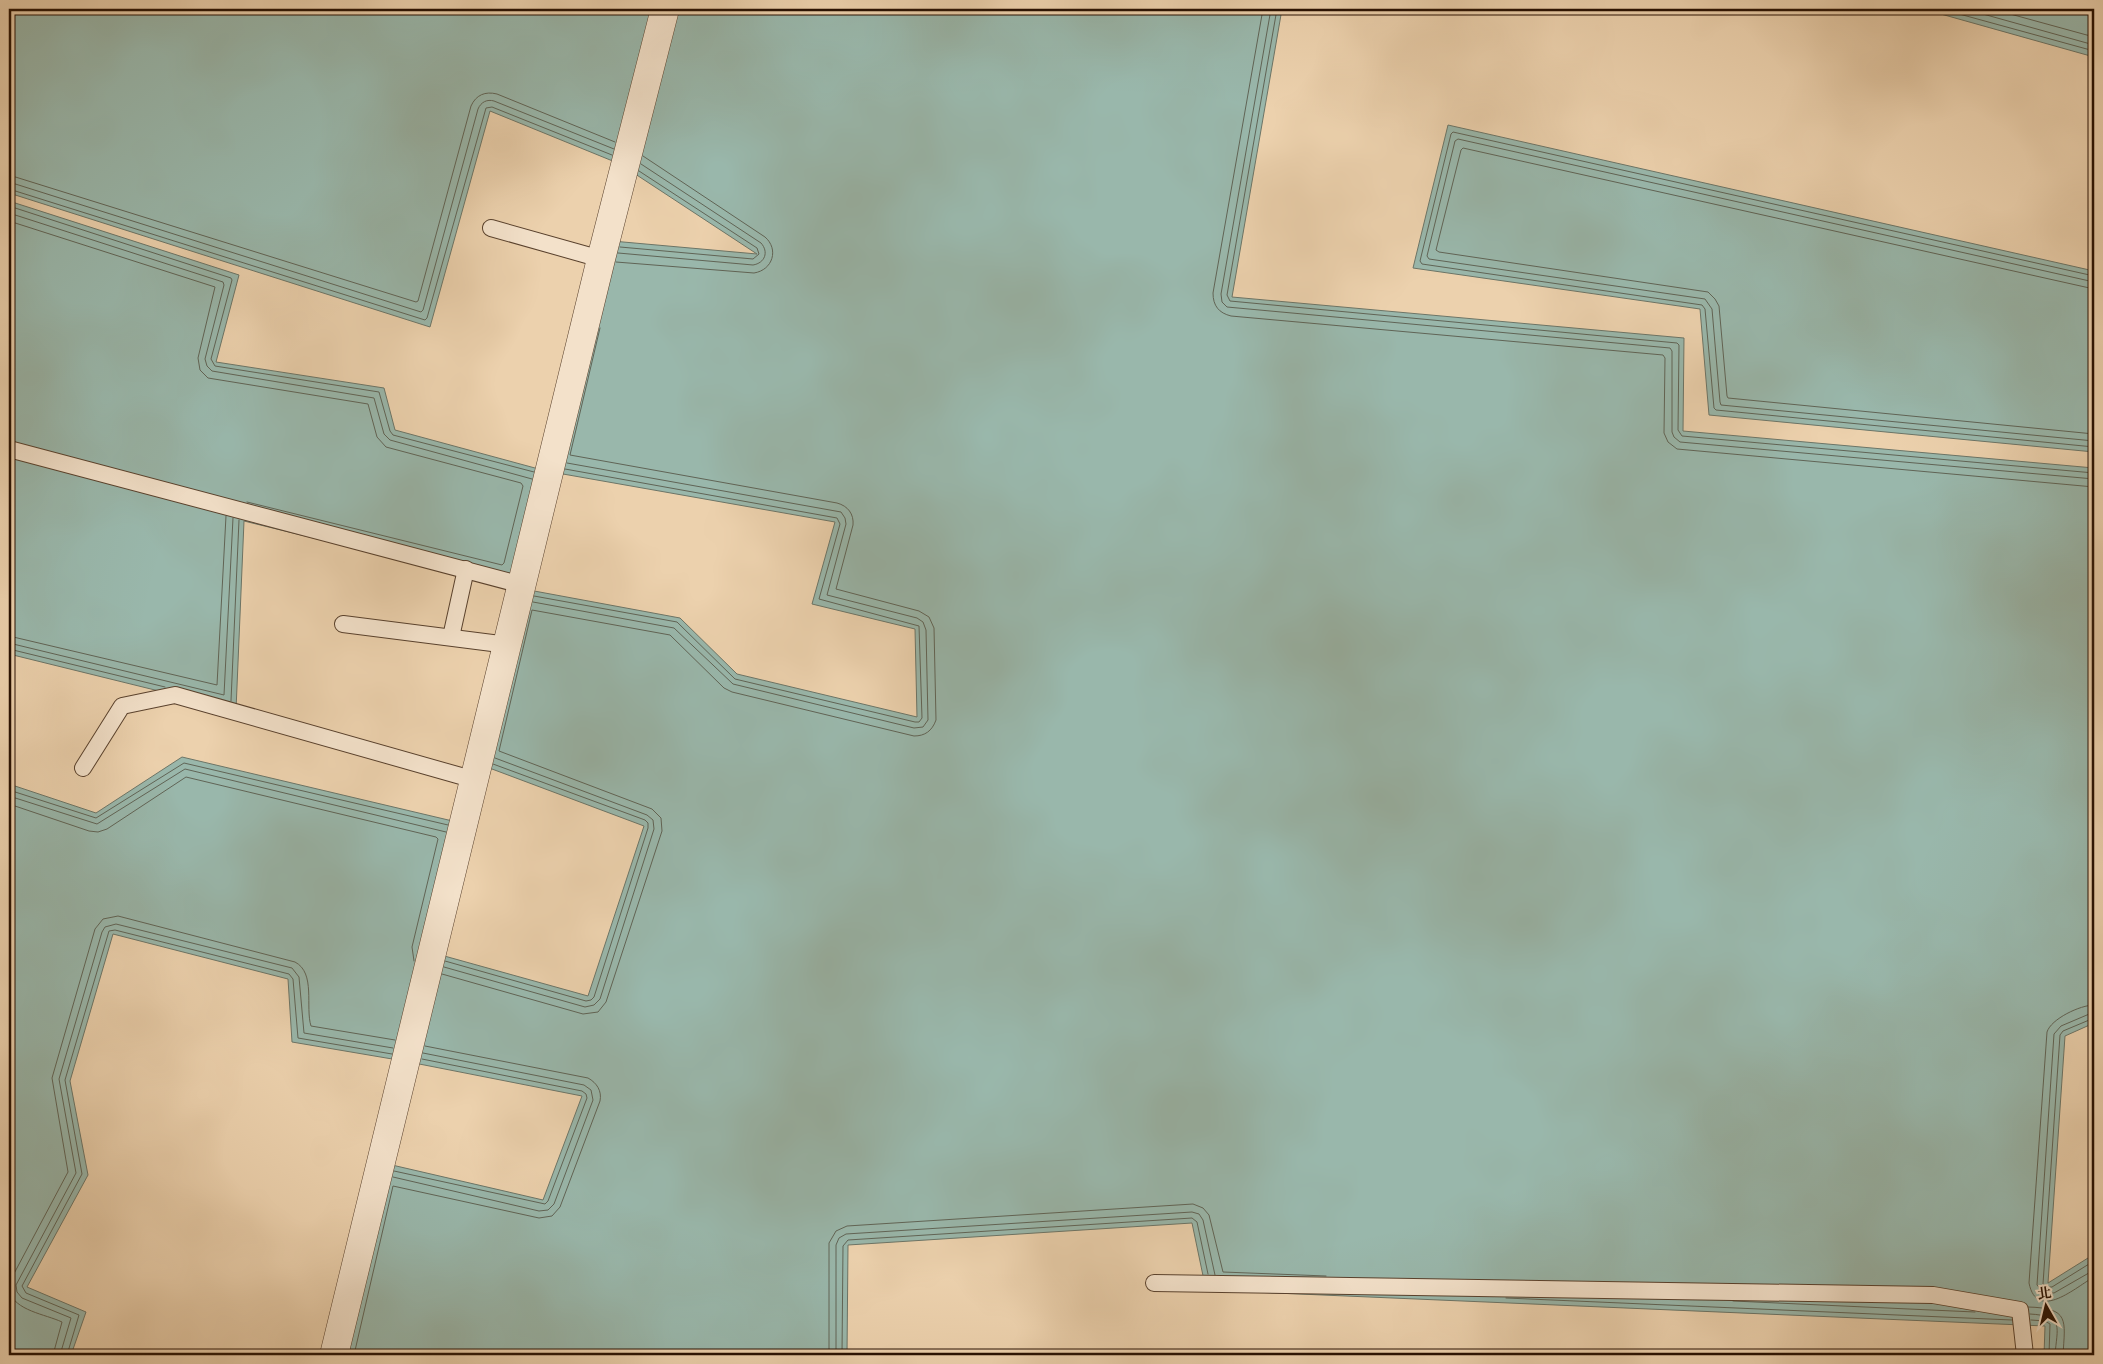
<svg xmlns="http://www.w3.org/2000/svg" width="2103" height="1364" font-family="'EB Garamond','Noto Serif TC',serif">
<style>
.water{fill:#99b7ab;stroke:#6c7567;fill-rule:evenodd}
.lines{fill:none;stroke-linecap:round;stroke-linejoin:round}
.shore{stroke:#606456;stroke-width:1}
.service-casing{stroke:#59412d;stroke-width:18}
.minor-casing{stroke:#59412d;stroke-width:29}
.service{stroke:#f3e1ca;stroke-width:16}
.minor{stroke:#f3e1ca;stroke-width:28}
</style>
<rect width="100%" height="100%" fill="#ecd1ad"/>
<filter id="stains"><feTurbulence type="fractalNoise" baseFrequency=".004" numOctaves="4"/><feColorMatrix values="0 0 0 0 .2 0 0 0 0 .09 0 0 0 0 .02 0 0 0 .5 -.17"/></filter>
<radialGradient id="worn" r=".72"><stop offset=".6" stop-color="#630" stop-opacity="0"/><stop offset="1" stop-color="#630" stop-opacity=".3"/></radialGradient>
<!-- water -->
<g class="water">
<path d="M9,9H1282L1232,297L1684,338L1683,431L2094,468V1023L2065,1036L2048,1283L2088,1258L2094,1259V1355H2044L2045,1326L1206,1290L1192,1223L848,1245L847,1355H335L379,1162L543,1200L582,1096L404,1061L292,1042L288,979L113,934L70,1081L88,1175L27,1287L86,1312L71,1355H9V784L96,813L182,757L461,823L430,952L588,996L644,826L476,763L517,588L244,521L236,710L9,654V201L239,275L216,362L384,388L395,430L546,471L601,240L757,254L620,164L490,111L430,327L9,193ZM546,471L835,522L812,604L915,629L917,717L737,674L680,618L518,588Z"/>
<polygon points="1923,9 2094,9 2094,57"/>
<polygon points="1448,125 2094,271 2094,452 1709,415 1700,309 1413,268"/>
</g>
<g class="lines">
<!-- shore -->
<g class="shore">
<path d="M1263,9L1213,293C1213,306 1219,313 1231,316L1663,355L1665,358L1664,433L1668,442L1677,449L2094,487"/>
<polyline points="1271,9 1221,294 1222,302 1227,307 1670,348 1672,351 1672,432 1674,437 1680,442 2094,479"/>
<polyline points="1277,9 1227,295 1230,301 1677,343 1679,345 1678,430 1682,436 2094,473"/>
<polyline points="1941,9 2094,51"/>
<polyline points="1965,9 2094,45"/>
<polyline points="1992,9 2094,37"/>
<path d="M9,175L416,302L418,301L471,106C476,95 485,91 497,94L615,142"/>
<path d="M9,182L421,312L423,310L478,109C481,102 487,99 494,101L614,149"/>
<polyline points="9,189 425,320 427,318 486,108 492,107 612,155"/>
<polyline points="9,206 231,278 232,280 211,359 215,366 379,392 390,431 393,435 534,472"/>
<polyline points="9,213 223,282 224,285 205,359 207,366 212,371 374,398 384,434 390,440 532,479"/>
<polyline points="9,221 215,287 198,358 200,370 208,378 368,404 377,437 386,447 521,483 523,486 504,563 502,565 247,502"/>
<polyline points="620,247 753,259 759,254 757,248 639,171"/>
<path d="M618,253L753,265C765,263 769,252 761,243L641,164"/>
<path d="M616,262L754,273C773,270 779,249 765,237L643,156"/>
<polyline points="2094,276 1453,132 1451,134 1420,261 1422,264 1702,305 1705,309 1714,408 1716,410 2094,447"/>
<polyline points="2094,282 1458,139 1455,141 1427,256 1429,259 1705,299 1712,309 1720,402 1721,405 2094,441"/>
<polyline points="2094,289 1463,148 1461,150 1436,250 1439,252 1708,292 1715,299 1719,306 1727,396 1728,398 2094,434"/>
<polyline points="534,596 677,622 735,679 915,722 919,722 922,718 919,626 819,599 840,524 837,518 565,469"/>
<polyline points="533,602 674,628 733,684 914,728 923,727 928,720 926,630 923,622 917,618 827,595 846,524 845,518 841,512 567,463"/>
<polyline points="9,636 217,685 226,516"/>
<polyline points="9,643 224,695 233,518"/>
<polyline points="9,649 165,687"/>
<polyline points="231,701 239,520"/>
<polyline points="9,790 96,818 184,763 448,825"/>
<polyline points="9,796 97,824 185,769 446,832"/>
<polyline points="9,804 89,831 98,832 107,829 186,777 436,837 438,839 412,947 414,961"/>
<polyline points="445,961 586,1001 591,1000 594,997 648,828 648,823 645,820 493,764"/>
<polyline points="444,967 585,1007 594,1005 600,999 654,829 653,820 647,815 495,758"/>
<path d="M442,974L583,1014L598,1012L606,1002L662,831L661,818L652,809L499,751L532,610L670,635L724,688L732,692L914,736C925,736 932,731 936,720L934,628L929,617L919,611L836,589L853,525C854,514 848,506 837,503L570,455L600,328"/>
<path d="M2094,1005C2080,1005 2051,1019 2047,1032L2029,1283C2037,1323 2077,1286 2094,1277"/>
<polyline points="2094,1012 2061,1026 2054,1034 2037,1285 2043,1292 2054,1293 2094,1270"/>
<polyline points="2094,1018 2063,1031 2060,1035 2043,1284 2047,1287 2052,1287 2089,1264 2094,1263"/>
<polyline points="394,1171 545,1204 548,1201 587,1098 586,1094 582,1091 422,1059"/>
<polyline points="393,1177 539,1211 548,1210 554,1204 593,1100 591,1090 584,1085 423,1053"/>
<path d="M9,1283L68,1172L52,1078L95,929L103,919L118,916L295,962C316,973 305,1007 311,1026L395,1040"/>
<path d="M9,1291C15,1311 45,1314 62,1322L53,1355"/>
<polyline points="1506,1298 2012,1320"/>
<polyline points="1733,1301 1975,1312"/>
<path d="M2028,1307C2070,1308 2065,1320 2063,1355"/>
<path d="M2030,1314C2065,1316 2057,1327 2055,1355"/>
<polyline points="2031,1320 2045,1321 2050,1324 2049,1355"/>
<polyline points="60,1355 71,1318 22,1298 17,1292 16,1285 76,1173 59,1079 102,932 105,927 116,924 292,968 299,977 304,1033 393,1048"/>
<polyline points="67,1355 79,1315 26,1293 22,1286 82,1174 65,1080 109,931 115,930 289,974 293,979 298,1038 392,1054"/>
<path d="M354,1355L393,1186L539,1218L552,1216L560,1207L600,1101C602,1091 597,1083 588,1078L425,1046"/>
<polyline points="829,1355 829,1243 836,1231 847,1226 1193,1204 1203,1208 1209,1215 1223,1272 1326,1276"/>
<polyline points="836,1355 836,1245 839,1238 846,1234 1192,1212 1199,1214 1203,1220 1215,1275"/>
<polyline points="842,1355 843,1246 848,1240 1192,1218 1197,1222 1208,1274"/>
</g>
<defs>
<g id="service">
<polyline points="491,228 601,259"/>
<polyline points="9,449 522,585"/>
<polyline points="343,624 508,645"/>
<polyline points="451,637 466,569"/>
<polyline points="83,768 122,706 175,695 475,780"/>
<polyline points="1154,1283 1933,1295 2020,1310 2025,1355"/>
</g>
<polyline id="minor" points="334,1355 601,259 665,9"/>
</defs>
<!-- service casing -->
<use href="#service" class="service-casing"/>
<!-- minor casing -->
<use href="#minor" class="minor-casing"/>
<!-- service -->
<use href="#service" class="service"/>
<!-- minor -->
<use href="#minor" class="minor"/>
</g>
<!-- margin -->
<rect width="2103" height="1364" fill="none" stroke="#ecd1ad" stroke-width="30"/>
<rect x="10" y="10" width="2083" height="1344" fill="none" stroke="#281102" stroke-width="2.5"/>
<rect x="15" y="15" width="2073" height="1334" fill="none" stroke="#281102"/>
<!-- north arrow -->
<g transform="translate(2046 1306) rotate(352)" stroke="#f3e1ca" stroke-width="4" paint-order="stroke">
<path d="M0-4L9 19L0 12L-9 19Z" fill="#281102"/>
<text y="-8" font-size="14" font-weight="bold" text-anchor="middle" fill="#281102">北</text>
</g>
<rect width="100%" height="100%" filter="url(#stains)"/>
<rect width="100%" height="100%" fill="url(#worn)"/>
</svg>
